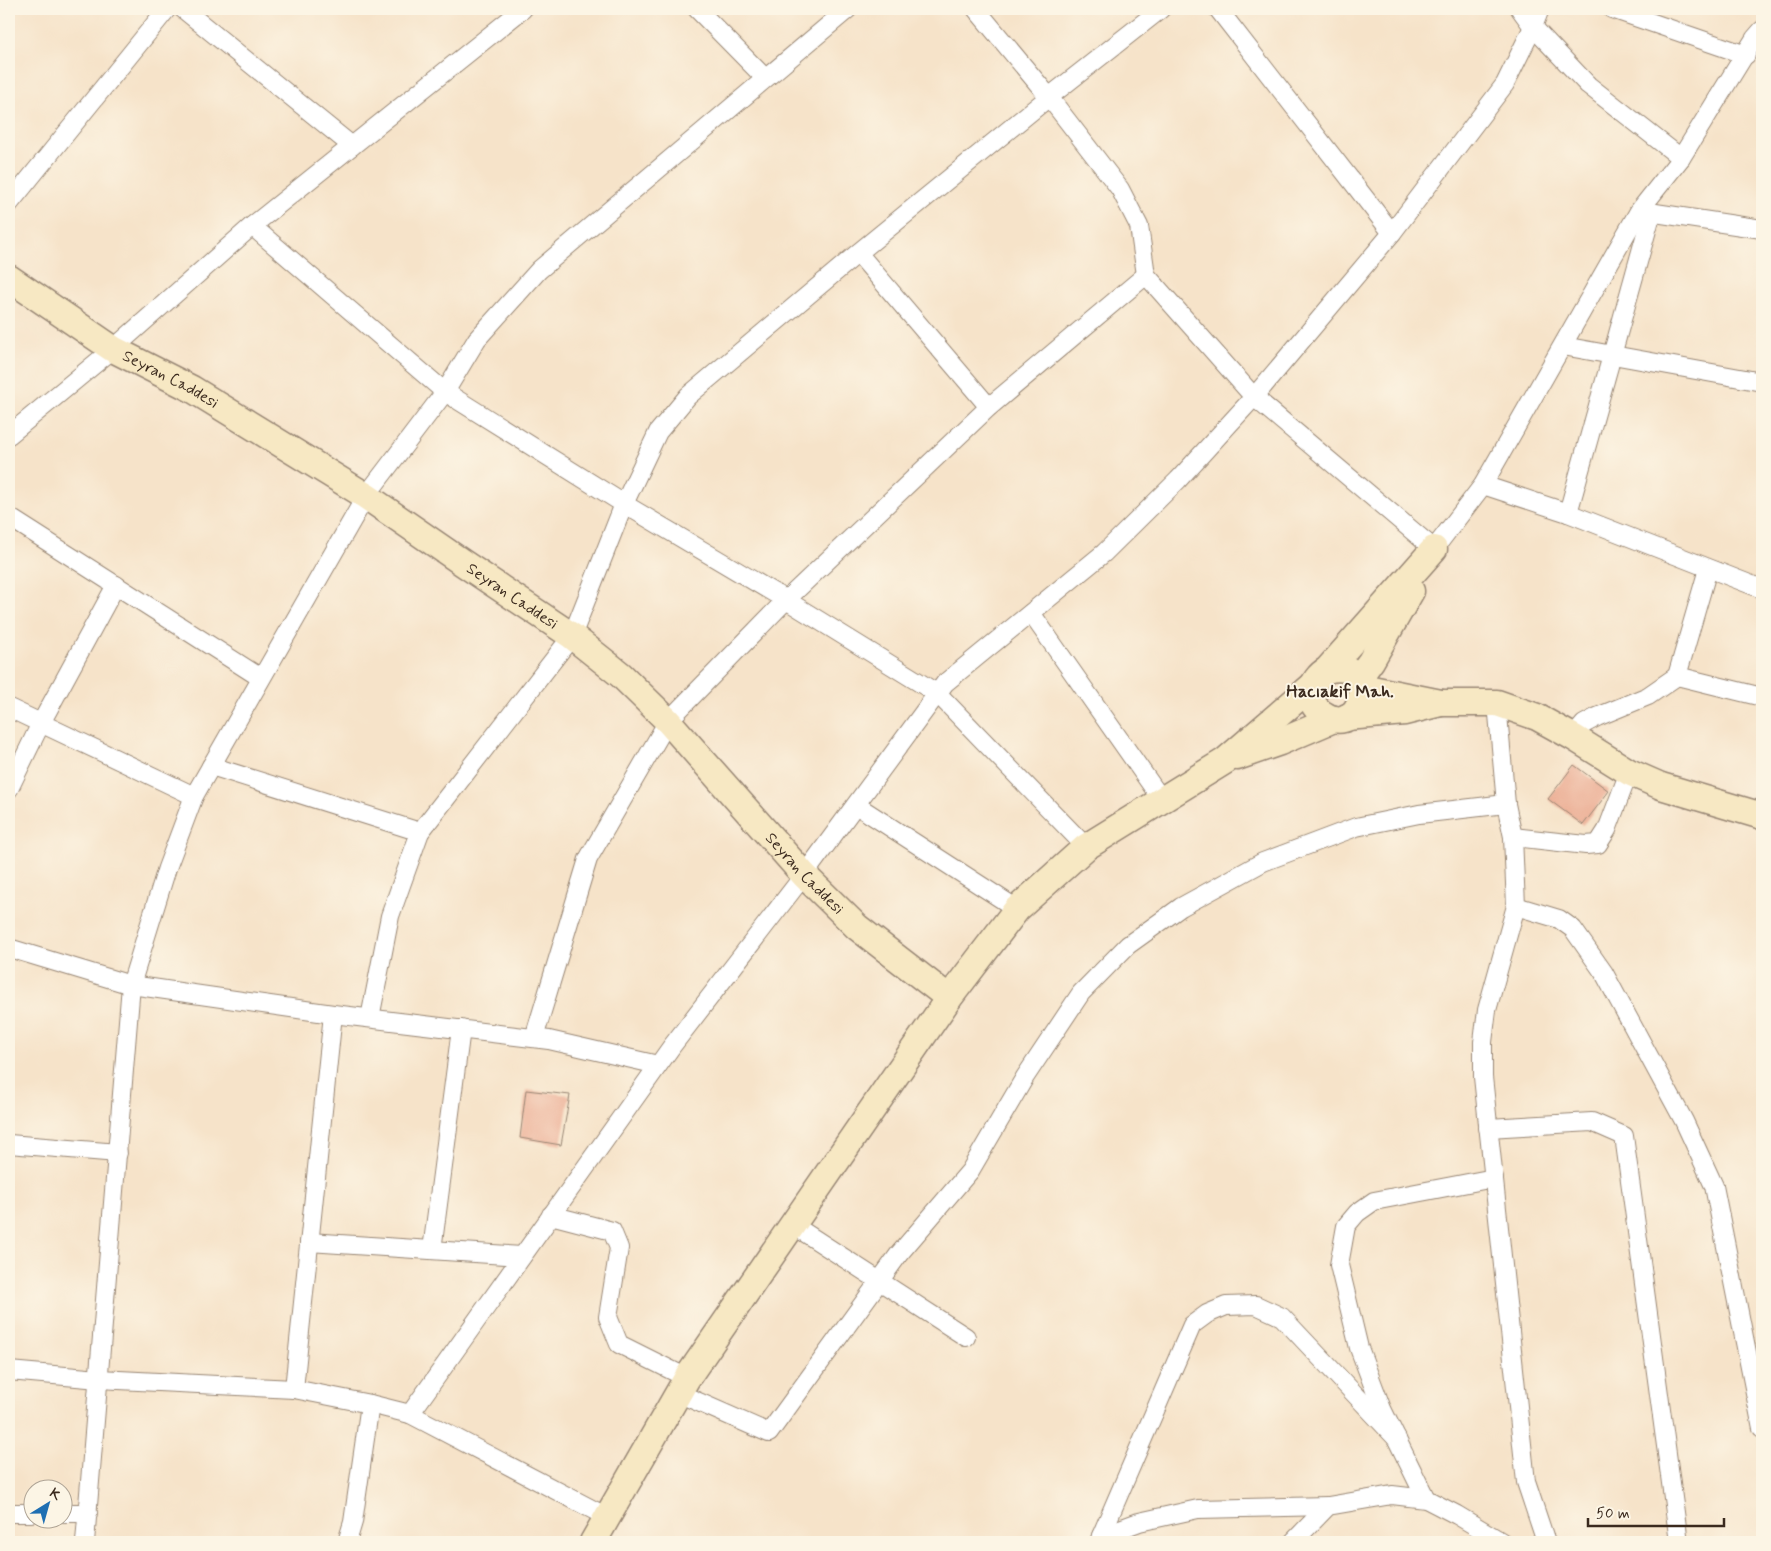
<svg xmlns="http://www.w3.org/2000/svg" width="1771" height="1551" font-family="Mynerve,sans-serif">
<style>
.building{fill:#ecaf95}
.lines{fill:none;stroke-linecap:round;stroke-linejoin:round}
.street-casing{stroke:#988674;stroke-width:20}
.secondary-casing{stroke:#988674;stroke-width:29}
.street{stroke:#fff;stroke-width:18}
.secondary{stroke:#f7e8c3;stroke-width:26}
.labels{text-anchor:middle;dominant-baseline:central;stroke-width:4;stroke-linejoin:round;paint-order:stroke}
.street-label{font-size:16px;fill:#3b2a1e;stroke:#fcf5e5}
.neighbourhood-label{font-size:18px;font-weight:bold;fill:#3b2a1e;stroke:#fcf5e5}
</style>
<rect width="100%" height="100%" fill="#fcf5e5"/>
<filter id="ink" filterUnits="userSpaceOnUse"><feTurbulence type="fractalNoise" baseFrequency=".02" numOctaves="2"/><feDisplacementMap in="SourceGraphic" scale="10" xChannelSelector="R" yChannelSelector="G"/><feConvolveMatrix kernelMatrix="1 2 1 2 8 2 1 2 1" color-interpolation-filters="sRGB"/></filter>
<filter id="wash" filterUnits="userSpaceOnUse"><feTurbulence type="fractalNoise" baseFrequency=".0096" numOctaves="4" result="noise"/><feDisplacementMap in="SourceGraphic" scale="20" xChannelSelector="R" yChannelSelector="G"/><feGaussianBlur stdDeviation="1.12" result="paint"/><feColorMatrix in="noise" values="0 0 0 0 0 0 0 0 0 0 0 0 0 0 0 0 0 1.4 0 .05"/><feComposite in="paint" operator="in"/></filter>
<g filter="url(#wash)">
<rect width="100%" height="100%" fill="#f6e3c9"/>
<g id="blocks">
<!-- building -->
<g class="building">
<polygon points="1574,765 1609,791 1583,825 1548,799"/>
<polygon points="526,1090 570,1095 561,1145 520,1138"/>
</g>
</g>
</g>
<g filter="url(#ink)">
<use href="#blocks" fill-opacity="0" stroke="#988674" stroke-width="1"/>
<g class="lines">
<defs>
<g id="street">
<polyline points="183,9 352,146"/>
<polyline points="697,9 765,78"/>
<polyline points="976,9 1049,97 1120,189 1139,226 1146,275 1254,397 1434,549 1483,485 1639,211 1681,158 1755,38 1762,30"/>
<polyline points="1218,9 1392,233"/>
<polyline points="1520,9 1533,27 1588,85 1681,158"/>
<polyline points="1612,9 1746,55"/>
<polyline points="9,204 167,9"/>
<polyline points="1642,211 1762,229"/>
<polyline points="252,226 445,392 624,504 786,600 938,694 1086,847"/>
<polyline points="858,253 989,407"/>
<polyline points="1563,346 1762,382"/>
<polyline points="9,435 113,349 252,226 523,9"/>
<polyline points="1483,485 1568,513 1762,589"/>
<polyline points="1568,513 1652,212"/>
<polyline points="9,517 261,678"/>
<polyline points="1708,569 1677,676 1762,697"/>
<polyline points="1031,613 1162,800"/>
<polyline points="1497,703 1506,804 1513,837 1516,906 1487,1010 1483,1042 1483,1077 1526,1482 1546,1542"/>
<polyline points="9,708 194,796"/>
<polyline points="1573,737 1584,724 1597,717 1648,696 1677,676"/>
<polyline points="211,766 420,832"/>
<polyline points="9,789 41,723 116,585"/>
<polyline points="856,805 1017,909"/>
<polyline points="1513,837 1586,845 1598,844 1607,830 1629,772"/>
<polyline points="1516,906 1559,919 1573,929 1604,973 1684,1121 1714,1186 1762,1428"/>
<polyline points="9,948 131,985 333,1014 549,1040 658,1065"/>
<polyline points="370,1018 390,916 420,832 572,636 624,504 658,432 688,396 858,253 1049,97 1161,9"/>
<polyline points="534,1038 588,859 668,721 786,600 989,407 1146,275"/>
<polyline points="1488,1128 1592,1122 1624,1136 1679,1542"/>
<polyline points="9,1144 118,1153"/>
<polyline points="551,1215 612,1231 619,1248 608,1317 619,1344 687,1378"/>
<polyline points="793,1225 966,1337"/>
<polyline points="309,1242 522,1256"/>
<polyline points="432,1250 461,1029"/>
<polyline points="9,1371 99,1379 294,1389 370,1404 410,1414 607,1517"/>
<polyline points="294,1389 333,1014"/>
<polyline points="678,1393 769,1433 899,1254 970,1171 1025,1077 1081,993 1128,945 1181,907 1263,862 1356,827 1419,814 1506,804"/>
<polyline points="410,1414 672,1046 804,875 945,683 1104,553 1178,480 1254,397 1392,233 1505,84 1533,27 1540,9"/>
<polyline points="1426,1499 1382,1409 1359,1348 1339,1265 1346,1226 1357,1213 1374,1201 1494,1178"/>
<polyline points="9,1513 32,1513"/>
<polyline points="62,1513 88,1513"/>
<polyline points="1101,1536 1192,1325 1207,1314 1226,1306 1256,1305 1282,1317 1397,1439"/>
<polyline points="85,1542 131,985 167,868 194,796 366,496 445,392 477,339 539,270 848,9"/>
<polyline points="347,1542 353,1522 370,1404"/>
<polyline points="1099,1542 1101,1536 1139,1522 1198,1509 1328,1506"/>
<polyline points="1293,1542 1328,1506 1392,1495 1426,1499 1457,1515 1502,1542"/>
</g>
<g id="secondary">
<path id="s1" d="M9,278L113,349L192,389L366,496L463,563L572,636L621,675L668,721L804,875L857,927L949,998"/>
<path d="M1327,670C1383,656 1363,742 1323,714C1304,702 1311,679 1327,670L1434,549"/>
<polyline points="1358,679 1371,661 1411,591"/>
<polyline points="1441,703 1497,703 1537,717 1573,737 1629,772 1661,786 1762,816"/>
<polyline points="1347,717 1405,712 1441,703 1362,687"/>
<polyline points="1237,757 1280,742 1334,719"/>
<polyline points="593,1542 687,1378 949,998 1017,909 1086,847 1225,761 1312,686"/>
</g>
</defs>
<!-- street casing -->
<use href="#street" class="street-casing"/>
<!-- secondary casing -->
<use href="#secondary" class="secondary-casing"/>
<!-- street -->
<use href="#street" class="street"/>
<!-- secondary -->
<use href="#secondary" class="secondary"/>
</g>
</g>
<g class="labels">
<!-- street labels -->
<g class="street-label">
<text stroke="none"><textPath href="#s1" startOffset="191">Seyran Caddesi</textPath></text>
<text stroke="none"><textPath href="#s1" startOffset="596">Seyran Caddesi</textPath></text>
<text stroke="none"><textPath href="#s1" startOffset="1001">Seyran Caddesi</textPath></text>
</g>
<!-- neighbourhood labels -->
<g class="neighbourhood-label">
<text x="1340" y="692">Hacıakif Mah.</text>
</g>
</g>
<!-- margin -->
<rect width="1771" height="1551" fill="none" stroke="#fcf5e5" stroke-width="30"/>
<!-- north arrow -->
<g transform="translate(48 1504) rotate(37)"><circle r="24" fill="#fcf5e5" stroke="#afa495"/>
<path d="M0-4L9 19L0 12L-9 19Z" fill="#1f6fb2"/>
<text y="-8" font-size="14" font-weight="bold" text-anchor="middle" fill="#3b2a1e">K</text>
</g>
<!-- scale -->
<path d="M1588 1518v8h136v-8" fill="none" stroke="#3b2a1e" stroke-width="2.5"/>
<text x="1596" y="1518" font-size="15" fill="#3b2a1e" stroke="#fcf5e5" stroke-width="4" paint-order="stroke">50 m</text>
</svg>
